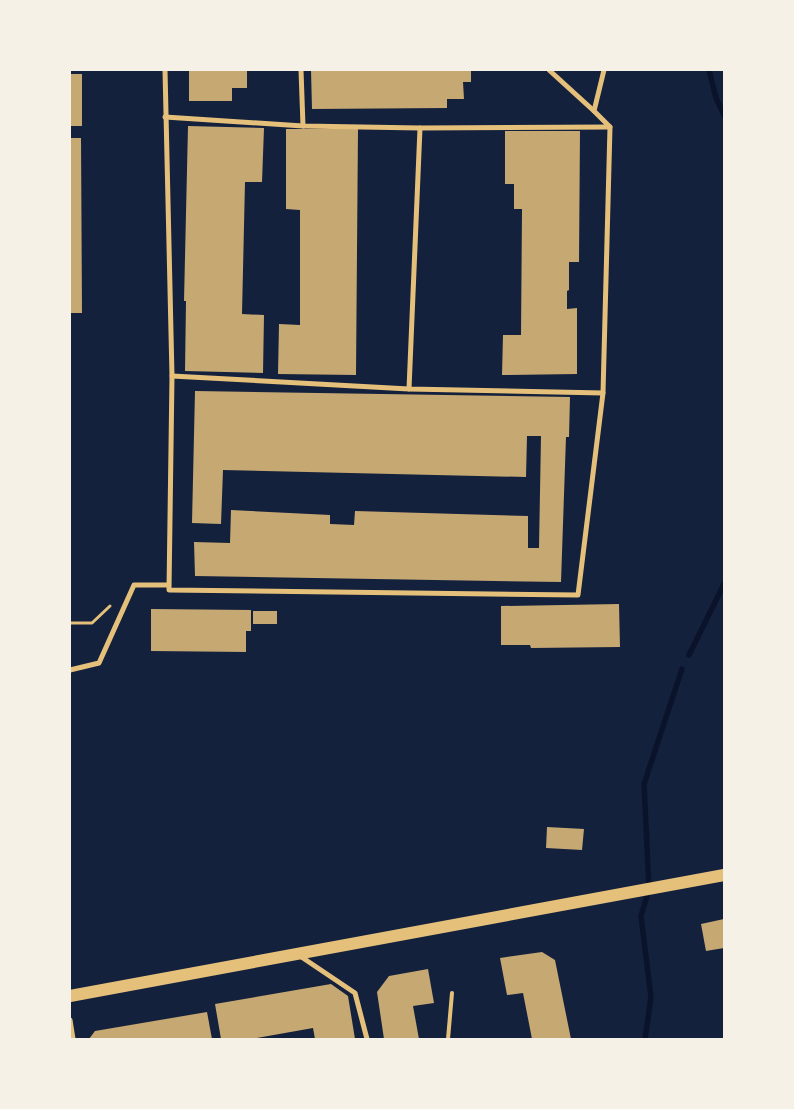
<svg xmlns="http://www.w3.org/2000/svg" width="794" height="1109" font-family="'Fira Sans Condensed',sans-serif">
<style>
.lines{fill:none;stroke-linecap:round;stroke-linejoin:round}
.stream{stroke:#0b132b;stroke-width:5.5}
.building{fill:#c6a872}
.path{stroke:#e5c07b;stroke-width:3}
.service{stroke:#e5c07b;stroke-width:4}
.minor{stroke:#e5c07b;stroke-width:5}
.primary{stroke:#e5c07b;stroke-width:12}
</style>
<rect width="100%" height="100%" fill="#14213d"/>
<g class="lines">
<!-- stream -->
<g class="stream">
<polyline points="709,70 716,98 724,115"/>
<polyline points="689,655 724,584"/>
<polyline points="645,1039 651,997 641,916 649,889 644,784 682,669"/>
</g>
</g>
<!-- building -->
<g class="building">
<polygon points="189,70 247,70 247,88 232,88 232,101 189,101"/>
<polygon points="311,70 471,70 471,82 463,82 464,99 447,99 447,108 312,109"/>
<rect x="70" y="74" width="12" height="52"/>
<polygon points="188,126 264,128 262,182 245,182 242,314 264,315 263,373 185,371 186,301 184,301"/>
<polygon points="286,129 358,129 356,375 278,374 279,324 300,325 300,210 286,209"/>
<polygon points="505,131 580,131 579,262 569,262 569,290 567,291 567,309 577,308 577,374 502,375 503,335 521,335 522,209 514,209 514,184 505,184"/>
<polygon points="70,138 81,138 82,313 70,313"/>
<polygon points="195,391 570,397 569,437 566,437 561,582 195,576 194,542 230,543 231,510 330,515 330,524 354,525 355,511 528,516 528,548 539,548 541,436 527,436 526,477 223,470 221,524 192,523"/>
<polygon points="619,604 620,647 531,648 530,645 501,645 501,606"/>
<polygon points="151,609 251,610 251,631 246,631 246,652 151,651"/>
<rect x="253" y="611" width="24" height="13"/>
<polygon points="547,827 584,829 582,850 546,848"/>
<polygon points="724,919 724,948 706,951 701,924"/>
<polygon points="542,952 555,960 571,1039 532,1039 523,993 507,995 500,958"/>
<polygon points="428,969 434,1003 413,1006 419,1039 384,1039 377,992 389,976"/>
<polygon points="331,984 348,996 355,1039 315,1039 313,1028 251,1039 221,1039 215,1004"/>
<polygon points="207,1012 212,1039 89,1039 95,1031"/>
</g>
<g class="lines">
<!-- path -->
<polyline class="path" points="70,623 92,623 110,606"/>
<!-- service -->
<polyline class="service" points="448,1039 452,993"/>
<!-- minor -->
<g class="minor">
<polyline points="165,70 172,376 169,590 578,595 603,393 610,127 594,111 604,70"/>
<polyline points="301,70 303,126"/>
<polyline points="549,70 594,111"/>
<polyline points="165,117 303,126 420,128"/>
<polyline points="172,376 409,389 603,393"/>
<polyline points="409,389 420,128 610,127"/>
<polyline points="70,670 99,663 134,585 168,585"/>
<polyline points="300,956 355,993 367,1039"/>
<polyline points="70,1020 73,1039"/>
</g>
<!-- primary -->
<polyline class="primary" points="70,996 724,875"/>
</g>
<!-- border -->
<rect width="794" height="1109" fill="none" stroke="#f6f1e7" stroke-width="142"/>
</svg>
